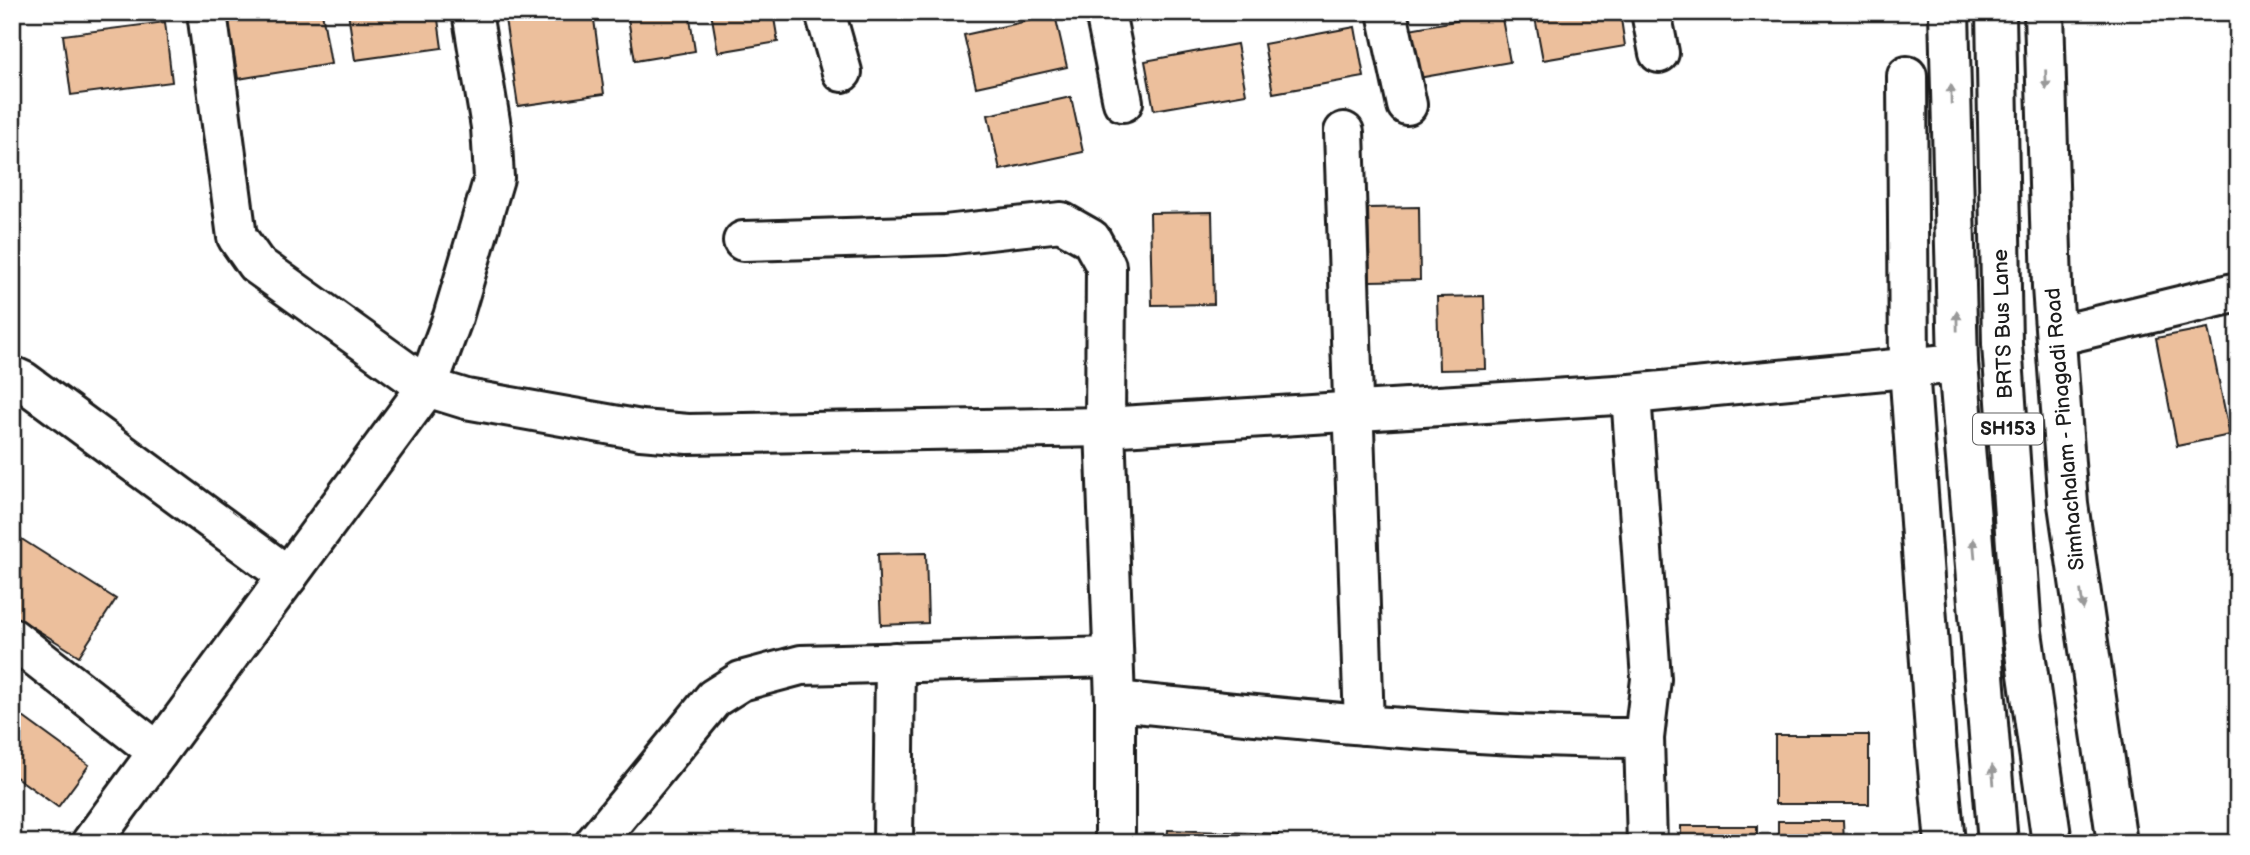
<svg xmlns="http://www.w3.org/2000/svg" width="2250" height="855" font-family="'Balsamiq Sans',sans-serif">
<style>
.building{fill:#ecbf9c;stroke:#1c1c1c;stroke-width:2}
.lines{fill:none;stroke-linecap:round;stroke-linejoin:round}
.minor-casing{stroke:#1c1c1c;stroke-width:44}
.major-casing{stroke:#1c1c1c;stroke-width:44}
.minor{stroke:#fff;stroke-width:38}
.major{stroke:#fff;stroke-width:38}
.oneway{fill:#999}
.labels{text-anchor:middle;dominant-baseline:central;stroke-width:6;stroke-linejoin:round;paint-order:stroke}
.shield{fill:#fff;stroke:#606060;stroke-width:2}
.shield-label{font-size:19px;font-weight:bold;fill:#1c1c1c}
.street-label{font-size:21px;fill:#1c1c1c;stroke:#fff}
</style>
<rect width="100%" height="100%" fill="#fff"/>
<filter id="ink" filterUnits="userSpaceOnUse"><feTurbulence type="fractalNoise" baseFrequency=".0143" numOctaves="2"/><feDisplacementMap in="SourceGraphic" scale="14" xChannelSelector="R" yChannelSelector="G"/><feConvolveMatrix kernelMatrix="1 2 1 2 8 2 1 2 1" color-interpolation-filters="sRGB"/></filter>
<g filter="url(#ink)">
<!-- building -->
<g class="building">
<polygon points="264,12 322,12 331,64 238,79 228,18"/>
<polygon points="348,12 437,12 442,48 355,60"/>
<polygon points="504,12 593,12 604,94 518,106"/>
<polygon points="627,12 689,12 695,51 635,61"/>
<polygon points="711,12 773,12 778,42 718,52"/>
<polygon points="1534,12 1620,12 1625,46 1543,60"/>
<polygon points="1705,12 1748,12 1706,19"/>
<polygon points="1501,13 1510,62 1418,78 1409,29"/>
<polygon points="1055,15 1067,67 976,87 964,35"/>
<polygon points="165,22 172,82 71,95 63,35"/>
<polygon points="1355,27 1364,77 1273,93 1264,44"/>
<polygon points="1237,44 1246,94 1154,110 1145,61"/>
<polygon points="1071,97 1083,152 1000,170 988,115"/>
<polygon points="1419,207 1420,280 1370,281 1368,208"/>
<polygon points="1212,212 1214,304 1152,305 1150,213"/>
<polygon points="1484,296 1486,369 1439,370 1437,297"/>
<polygon points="2208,328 2230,435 2177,446 2156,338"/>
<polygon points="12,533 116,599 79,656 12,614"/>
<polygon points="926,553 928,623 881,625 878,554"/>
<polygon points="12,709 89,765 58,807 12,774"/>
<rect x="1775" y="735" width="94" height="69"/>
<polygon points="1778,821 1843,821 1844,843 1778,843"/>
<rect x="1681" y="826" width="76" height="17"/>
<polygon points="1168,830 1278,834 1277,843 1167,843"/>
</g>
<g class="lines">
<defs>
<g id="minor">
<polyline points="207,12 237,237 256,264 427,387 466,399 641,430 688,434 1105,427 1631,394 1958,363"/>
<polyline points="825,12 842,72"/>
<polyline points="1105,12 1123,102"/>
<polyline points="1387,12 1407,105"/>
<polyline points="1651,12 1659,53"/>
<polyline points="1907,76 1909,368 1936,746 1945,843"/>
<polyline points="1344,132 1364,725"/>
<polyline points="743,241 945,235 1061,222 1091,239 1106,266 1105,427 1115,701 1115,843"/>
<polyline points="2056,336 2238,292"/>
<polyline points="12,376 23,381 288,576"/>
<polyline points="12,638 158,752"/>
<path d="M1115,701C1291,719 1467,738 1644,738L1651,679L1631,394"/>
<polyline points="1644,738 1647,843"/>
<polyline points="91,843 427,387 453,317 494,178 491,127 472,12"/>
<polyline points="595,843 714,698 741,681 801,665 1113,657"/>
<polyline points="893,843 895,662"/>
</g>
<g id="major">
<polyline points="1949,12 1958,363 1998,843"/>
<polyline points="1996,12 2002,344 2022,632 2052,843"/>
<polyline points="2044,12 2052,287 2068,504 2117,843"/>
</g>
</defs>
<!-- minor casing -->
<use href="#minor" class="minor-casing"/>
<!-- major casing -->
<use href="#major" class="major-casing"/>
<!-- minor -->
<use href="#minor" class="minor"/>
<!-- major -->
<use href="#major" class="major"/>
</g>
<!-- one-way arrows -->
<defs><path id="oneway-solid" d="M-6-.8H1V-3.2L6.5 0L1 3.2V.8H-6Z" transform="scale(1.75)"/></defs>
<g class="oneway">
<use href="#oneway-solid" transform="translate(2046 80) rotate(88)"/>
<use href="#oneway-solid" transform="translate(1951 94) rotate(-91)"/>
<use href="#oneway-solid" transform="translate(1957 321) rotate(-91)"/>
<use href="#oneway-solid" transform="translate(1974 548) rotate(-95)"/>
<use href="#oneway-solid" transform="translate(2082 600) rotate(82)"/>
<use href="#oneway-solid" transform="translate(1993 775) rotate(-95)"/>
</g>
</g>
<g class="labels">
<!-- shield labels -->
<rect class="shield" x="1973" y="413.5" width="70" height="31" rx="5"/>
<g class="shield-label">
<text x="2008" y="429">SH153</text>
</g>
<!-- street labels -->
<g class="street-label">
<text transform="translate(2003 324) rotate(-92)">BRTS Bus Lane</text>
<text transform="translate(2065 429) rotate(-95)">Simhachalam - Pinagadi Road</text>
</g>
</g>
<!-- margin -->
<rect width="2250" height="855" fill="none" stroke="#fff" stroke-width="42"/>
<rect x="21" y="21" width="2208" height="813" fill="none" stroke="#1c1c1c" stroke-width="2.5" filter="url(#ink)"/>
</svg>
